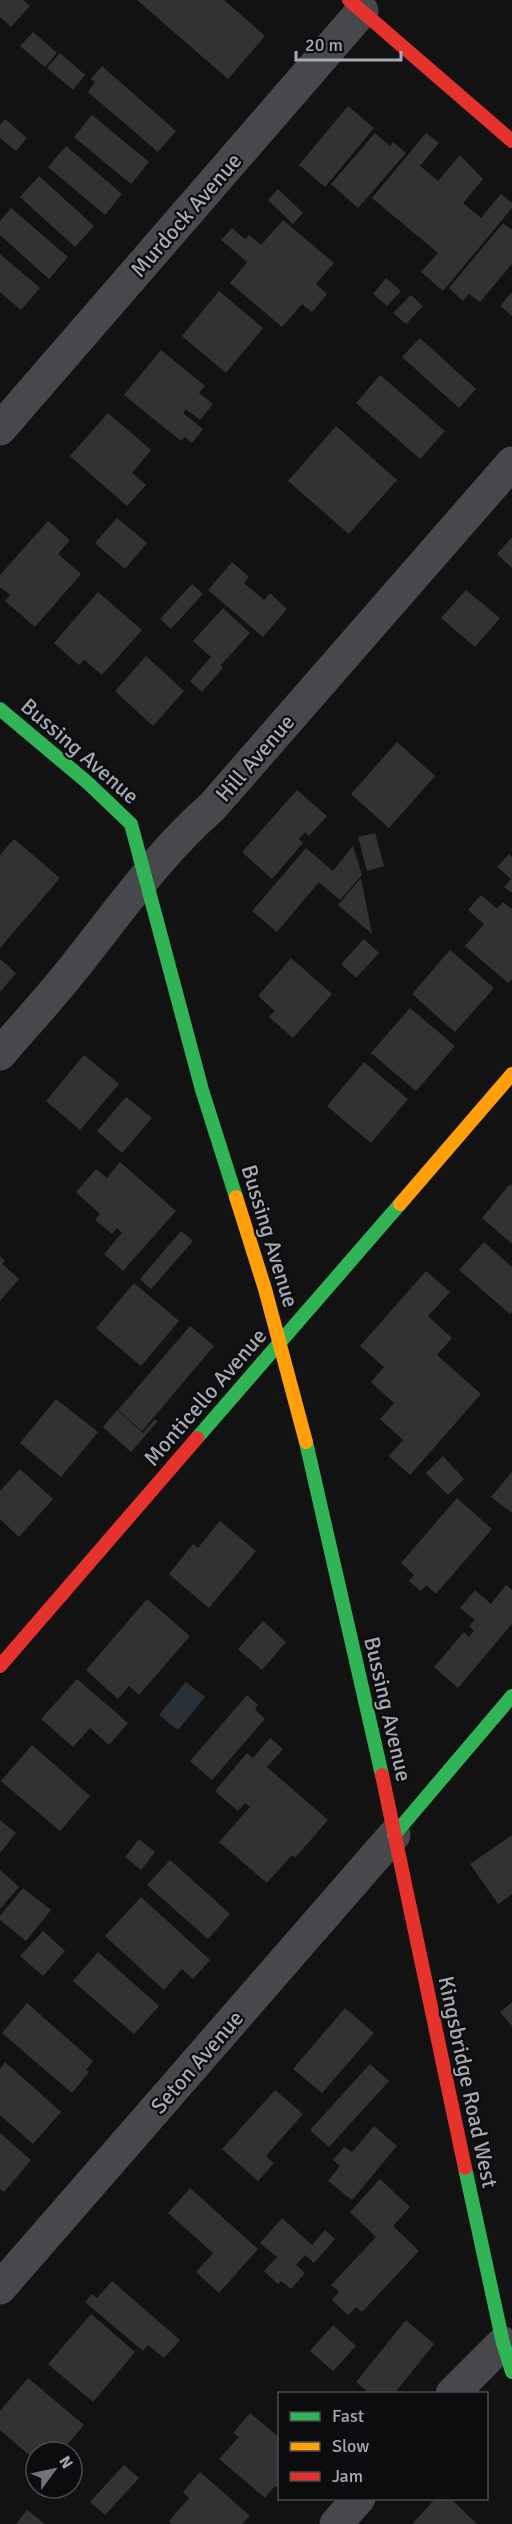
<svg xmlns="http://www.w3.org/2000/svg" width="512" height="2524" font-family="Signika,sans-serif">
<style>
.water{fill:#2a3136}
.building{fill:#323235}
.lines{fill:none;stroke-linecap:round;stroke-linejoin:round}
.street{stroke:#46484b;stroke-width:33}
.fast{stroke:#30b455;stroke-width:14}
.slow{stroke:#ff9f0a;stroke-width:14}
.jam{stroke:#e5322d;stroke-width:14}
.labels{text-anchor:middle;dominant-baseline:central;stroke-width:4.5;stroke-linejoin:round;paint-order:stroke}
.street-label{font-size:22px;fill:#a4a9b2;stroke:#0c0c0e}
</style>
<rect width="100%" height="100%" fill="#121212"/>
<!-- water -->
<polygon class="water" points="186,1682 205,1697 178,1730 159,1715"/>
<!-- building -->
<g class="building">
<polygon points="0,0 23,0 30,6 11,27 0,17"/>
<polygon points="137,0 224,0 265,36 228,79"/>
<polygon points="33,32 57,53 45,67 20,46"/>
<polygon points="60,53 85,75 73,90 47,68"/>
<polygon points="102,66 176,131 158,152 88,92 95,82 91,79"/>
<polygon points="348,106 374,128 325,187 299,165"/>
<polygon points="92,115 149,162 131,184 74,137"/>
<polygon points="5,119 27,138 16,151 0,138 0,125"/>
<polygon points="375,133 390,146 393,142 406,153 358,208 331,184"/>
<polygon points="426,133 439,143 420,166 438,181 460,155 483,179 463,203 481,218 501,194 512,203 512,208 443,291 421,272 438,253 372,198"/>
<polygon points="66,146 122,194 105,215 48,167"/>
<polygon points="39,176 94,226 75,247 20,197"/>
<polygon points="278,189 303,213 293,224 268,200"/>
<polygon points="11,208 68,257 49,279 0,235 0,221"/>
<polygon points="283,220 334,263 316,284 327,294 312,312 302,304 282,327 230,283 247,262 221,240 232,228 245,239 249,235 261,245"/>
<polygon points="503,223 512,230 512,264 480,302 469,294 463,301 449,288"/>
<polygon points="0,254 40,288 21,310 0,292"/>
<polygon points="386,278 401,291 387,306 373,294"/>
<polygon points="219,291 263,328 226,373 182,336"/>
<polygon points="512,292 512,316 500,306"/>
<polygon points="411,295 423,306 406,324 393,313"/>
<polygon points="420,338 476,389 459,408 402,357"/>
<polygon points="161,350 205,386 199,393 213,404 200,420 186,409 183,413 203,429 192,443 185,437 181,441 124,395"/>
<polygon points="380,375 445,431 420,459 356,403"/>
<polygon points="108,413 151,450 132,473 146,485 127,506 70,456"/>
<polygon points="336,426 397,480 349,534 288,481"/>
<polygon points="117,518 147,543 125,569 95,543"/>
<polygon points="48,521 70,540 58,554 81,574 35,627 5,601 10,595 0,587 0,575"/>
<polygon points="512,537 512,568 497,554"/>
<polygon points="232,562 249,577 244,583 264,600 270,593 287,609 263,637 208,590"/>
<polygon points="192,584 203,594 171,629 160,619"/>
<polygon points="466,590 500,618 475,647 441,618"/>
<polygon points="98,592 142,630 102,675 84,660 79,665 54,643"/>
<polygon points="223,608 250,633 221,665 223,668 202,692 190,681 211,657 193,641"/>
<polygon points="146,656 184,691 153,726 115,691"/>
<polygon points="397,742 435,776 389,828 351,794"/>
<polygon points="297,790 327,816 309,836 305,832 299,839 303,843 272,879 242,852"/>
<polygon points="375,833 384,866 367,871 358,837"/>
<polygon points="14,839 60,878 0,948 0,855"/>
<polygon points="353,846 362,875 340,900 319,882 277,932 252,911 306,848 333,871"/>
<polygon points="509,854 512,857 512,893 504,887 511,879 497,867"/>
<polygon points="361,878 372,934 338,905"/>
<polygon points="481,895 497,909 503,902 512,909 512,979 508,983 465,946 484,924 468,910"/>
<polygon points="364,939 379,953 356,978 341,964"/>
<polygon points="450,950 494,988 455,1032 412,994"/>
<polygon points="291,958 332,994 293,1038 269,1017 275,1011 258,996"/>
<polygon points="0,959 16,973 0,992"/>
<polygon points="410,1008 455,1046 416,1091 371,1053"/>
<polygon points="84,1055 119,1084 80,1130 46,1101"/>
<polygon points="364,1062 408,1099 371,1143 327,1106"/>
<polygon points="126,1097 152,1118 122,1153 97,1131"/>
<polygon points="120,1162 176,1211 123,1271 104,1254 122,1233 117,1228 112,1234 95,1220 100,1214 76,1192 96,1169 107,1178"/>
<polygon points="510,1184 512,1186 512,1244 482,1218"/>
<polygon points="181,1231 193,1241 151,1289 140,1279"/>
<polygon points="484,1242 512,1267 512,1312 510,1314 459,1270"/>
<polygon points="0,1256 5,1261 2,1264 19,1279 0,1301"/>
<polygon points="426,1271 450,1292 428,1316 452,1338 437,1355 481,1394 410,1475 389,1456 403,1440 380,1419 394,1403 371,1382 384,1367 360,1346"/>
<polygon points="134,1283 179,1321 141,1366 96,1328"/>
<polygon points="190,1326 214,1346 142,1431 118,1410"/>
<polygon points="56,1399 98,1432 61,1477 20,1443"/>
<polygon points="117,1410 143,1433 155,1419 158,1421 131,1452 103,1427"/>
<polygon points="443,1456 464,1479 448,1495 426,1473"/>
<polygon points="20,1469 53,1499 19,1537 0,1519 0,1491"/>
<polygon points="512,1472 512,1513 491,1497"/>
<polygon points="457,1498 492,1529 436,1594 426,1585 421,1591 409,1581 414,1575 401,1563"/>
<polygon points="220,1521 256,1551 209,1608 169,1574 193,1544 198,1548"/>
<polygon points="506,1585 512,1590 512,1624 458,1688 434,1667 464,1632 469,1637 474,1631 469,1626 475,1620 460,1608 475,1590 491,1604"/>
<polygon points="147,1599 190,1636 139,1695 129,1686 118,1699 86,1670"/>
<polygon points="263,1621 286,1642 262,1670 238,1649"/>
<polygon points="77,1679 128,1723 109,1745 90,1728 73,1747 41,1719"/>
<polygon points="247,1695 258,1705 255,1709 265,1719 212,1780 190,1761"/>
<polygon points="270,1738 283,1749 267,1767 328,1820 295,1858 292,1855 267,1883 219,1842 250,1807 245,1803 238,1811 215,1791 247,1753 253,1758"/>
<polygon points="32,1745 90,1796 60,1831 1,1781"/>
<polygon points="0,1820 16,1833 0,1853"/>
<polygon points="512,1835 512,1894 498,1904 470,1864"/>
<polygon points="139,1839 155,1852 141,1870 125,1857"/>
<polygon points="170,1860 230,1914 208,1939 147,1885"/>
<polygon points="0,1870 19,1887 0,1909"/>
<polygon points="23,1888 51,1910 26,1941 0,1920 0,1916"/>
<polygon points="141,1897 210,1960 193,1979 182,1969 164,1990 105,1936"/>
<polygon points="43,1931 65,1951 43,1976 20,1956"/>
<polygon points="98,1952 159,2006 134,2034 73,1981"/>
<polygon points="512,2002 512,2026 500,2012"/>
<polygon points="27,2003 93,2061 86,2070 89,2072 72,2093 2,2033"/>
<polygon points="345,2008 374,2033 322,2093 293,2069"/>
<polygon points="5,2062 61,2112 33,2144 0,2115 0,2069"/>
<polygon points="370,2064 389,2081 329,2147 310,2130"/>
<polygon points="275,2090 303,2114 266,2156 274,2163 258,2181 222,2149"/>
<polygon points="374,2126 397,2146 352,2200 328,2181 340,2166 333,2160 344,2147 352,2152"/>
<polygon points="0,2133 31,2160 4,2192 0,2189"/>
<polygon points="380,2179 410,2207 393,2226 419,2251 362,2312 356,2307 348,2315 332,2300 339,2292 331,2285 376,2237 350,2212"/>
<polygon points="190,2188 258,2249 219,2293 196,2272 213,2253 168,2213"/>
<polygon points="282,2218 312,2245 325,2230 335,2239 314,2263 305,2255 296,2265 305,2273 291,2289 281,2281 278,2284 264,2271 277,2257 260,2243"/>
<polygon points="112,2281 180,2340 164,2358 148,2345 143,2351 85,2302 92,2294 97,2298"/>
<polygon points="91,2314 135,2352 93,2402 48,2364"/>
<polygon points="406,2320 434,2344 394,2394 370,2394 356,2382"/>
<polygon points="333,2325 356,2346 333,2371 310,2351"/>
<polygon points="28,2378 84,2425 61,2452 36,2452 36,2461 0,2430 0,2411"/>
<polygon points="250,2413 280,2438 280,2489 275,2486 265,2498 219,2459 239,2437 233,2433"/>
<polygon points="124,2465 139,2478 105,2515 90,2502"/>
<polygon points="200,2472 250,2516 242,2524 172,2524 169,2521 189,2498 183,2492"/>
<polygon points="436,2498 450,2498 477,2524 412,2524"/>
<polygon points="27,2510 45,2524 16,2524"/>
</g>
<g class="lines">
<!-- street -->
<g class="street">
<polyline points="0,429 362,11"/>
<path d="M0,1054C24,1026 49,999 72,970C117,914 158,854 212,807L512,463"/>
<polyline points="0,2288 394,1835"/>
<polyline points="452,2394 503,2343"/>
<polyline points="336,2524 359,2498"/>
</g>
<!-- fast -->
<g class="fast">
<polyline points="0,709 88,783 131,824 202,1090 236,1197"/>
<polyline points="197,1438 400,1204"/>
<polyline points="306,1442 382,1775"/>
<polyline points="394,1835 512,1696"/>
<polyline points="465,2168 503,2343 512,2372"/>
</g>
<!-- slow -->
<g class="slow">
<polyline points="236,1197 265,1289 306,1442"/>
<polyline points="400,1204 512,1074"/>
</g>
<!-- jam -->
<g class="jam">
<polyline points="349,0 512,141"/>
<polyline points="0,1666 197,1438"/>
<polyline points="382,1775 465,2168"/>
</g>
</g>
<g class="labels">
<!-- street labels -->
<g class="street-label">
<text transform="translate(186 215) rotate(-49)">Murdock Avenue</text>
<text transform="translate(80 751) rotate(41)">Bussing Avenue</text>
<text transform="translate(255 758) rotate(-49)">Hill Avenue</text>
<text transform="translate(270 1236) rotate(73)">Bussing Avenue</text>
<text transform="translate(205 1397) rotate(-49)">Monticello Avenue</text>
<text transform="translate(388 1709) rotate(77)">Bussing Avenue</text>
<text transform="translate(197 2062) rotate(-49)">Seton Avenue</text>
<text transform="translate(468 2082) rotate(78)">Kingsbridge Road West</text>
</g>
</g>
<!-- legend -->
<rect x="278" y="2392" width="210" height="108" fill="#0c0c0e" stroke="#494b50" stroke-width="1.5"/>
<rect x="290" y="2412" width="30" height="9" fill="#30b455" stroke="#494b50" stroke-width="1.5"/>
<text x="332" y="2422" font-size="18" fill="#a4a9b2">Fast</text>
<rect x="290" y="2442" width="30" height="9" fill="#ff9f0a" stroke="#494b50" stroke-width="1.5"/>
<text x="332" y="2452" font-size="18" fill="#a4a9b2">Slow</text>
<rect x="290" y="2472" width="30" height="9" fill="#e5322d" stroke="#494b50" stroke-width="1.5"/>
<text x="332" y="2482" font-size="18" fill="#a4a9b2">Jam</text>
<!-- north arrow -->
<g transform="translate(54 2470) rotate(57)"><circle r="28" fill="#0c0c0e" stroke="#494b50" stroke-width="1.5"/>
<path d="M0-4.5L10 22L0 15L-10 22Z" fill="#71747a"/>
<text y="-9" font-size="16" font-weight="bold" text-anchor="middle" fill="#a4a9b2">N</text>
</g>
<!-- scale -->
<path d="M296 51v9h105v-9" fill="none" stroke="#a4a9b2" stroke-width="3"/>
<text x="305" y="51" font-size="18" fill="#a4a9b2" stroke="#0c0c0e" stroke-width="4.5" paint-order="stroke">20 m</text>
</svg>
